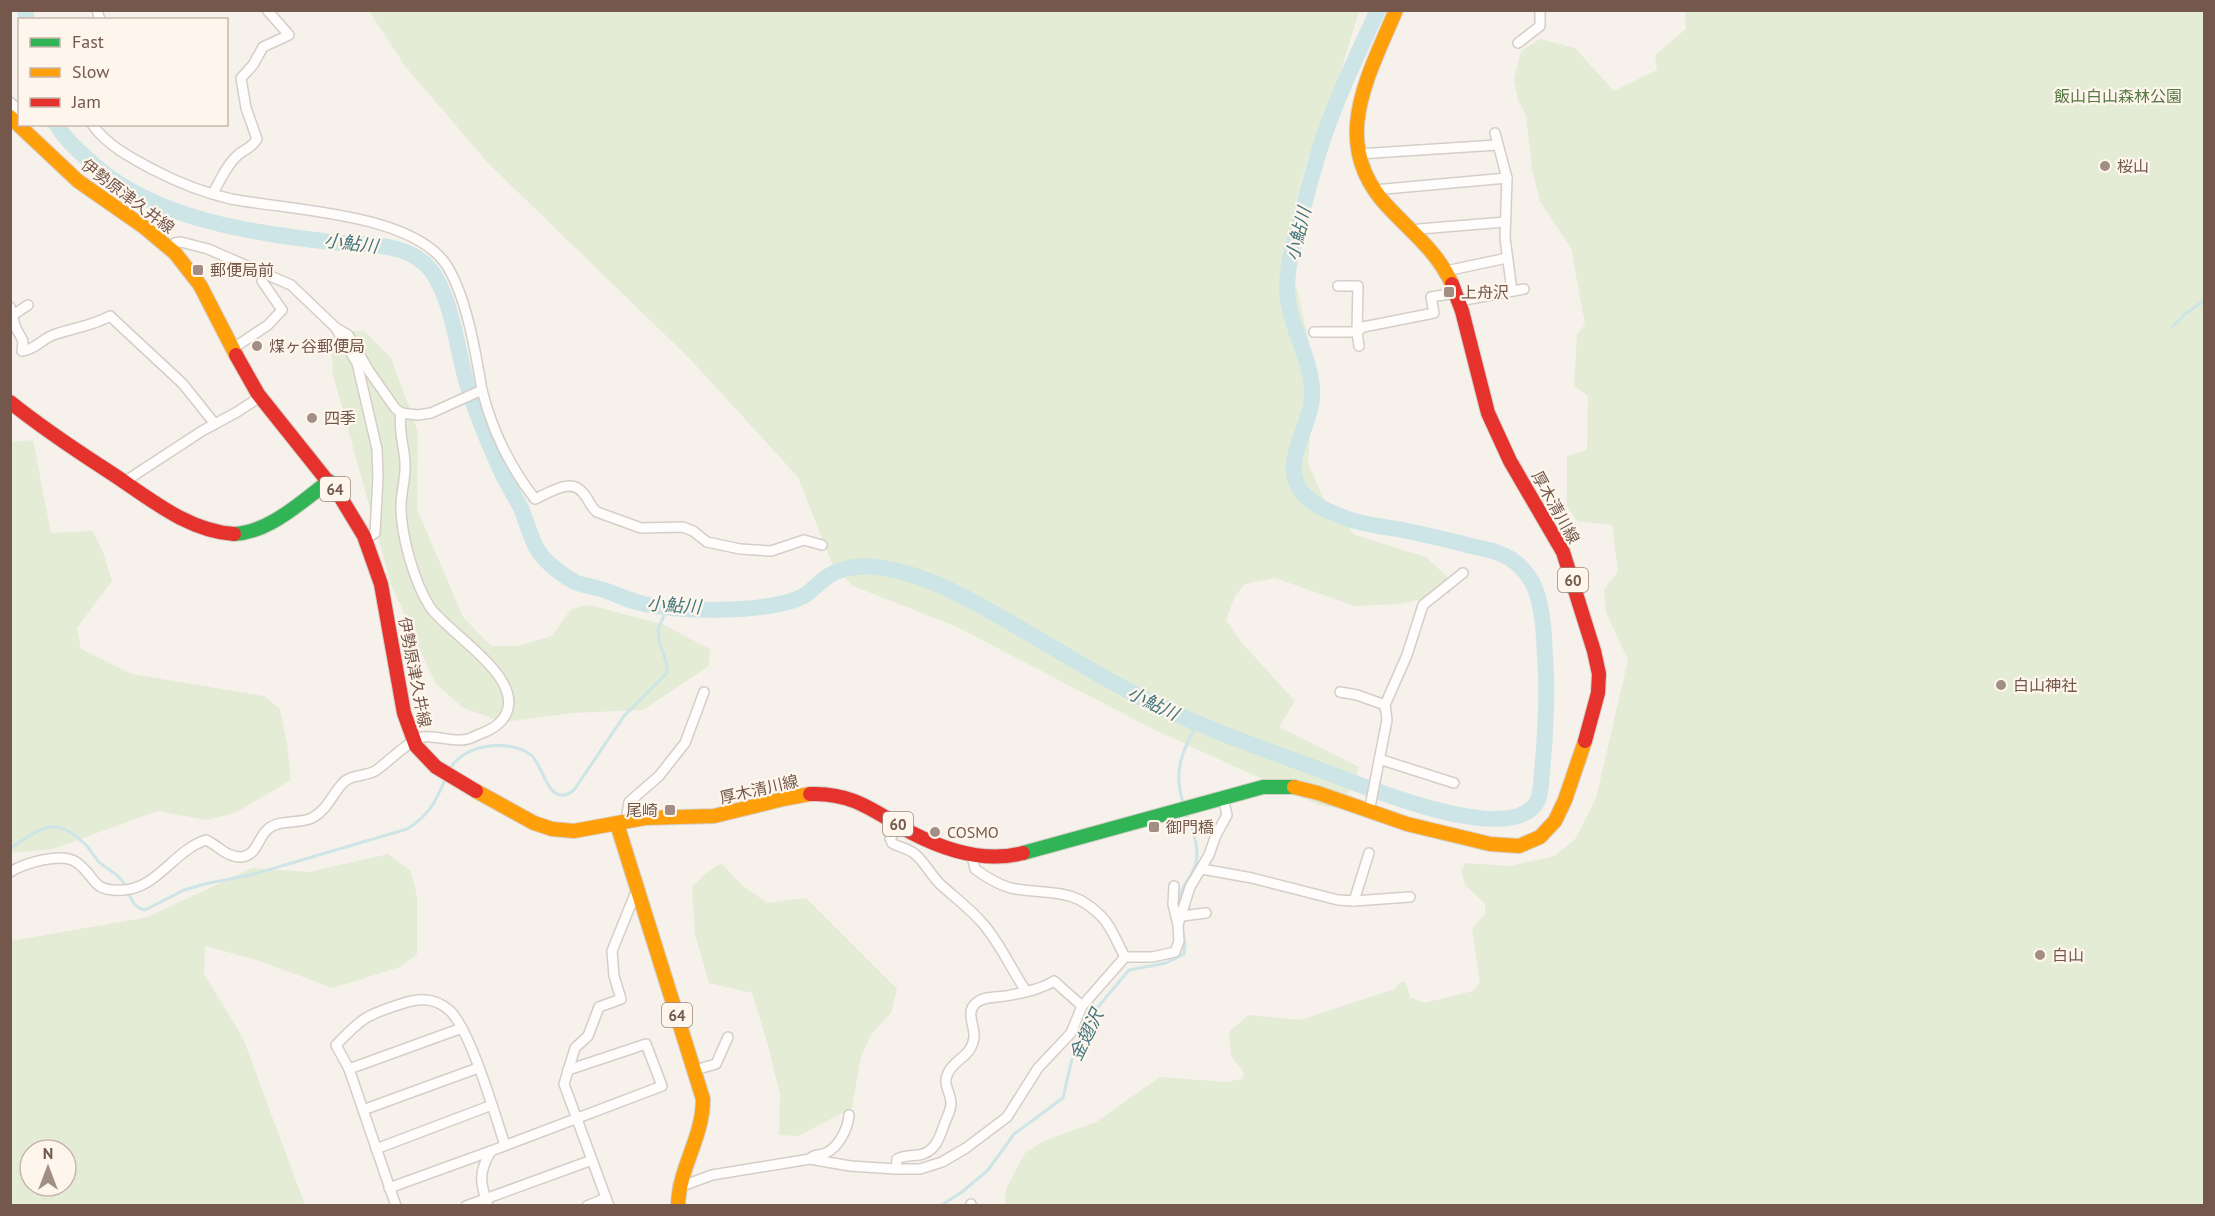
<svg xmlns="http://www.w3.org/2000/svg" width="2215" height="1216" font-family="'PT Sans','Noto Sans JP',sans-serif">
<style>
.green{fill:#e4ecd6;fill-rule:evenodd}
.lines{fill:none;stroke-linecap:round;stroke-linejoin:round}
.stream{stroke:#cde5e6;stroke-width:3}
.river{stroke:#cde5e6;stroke-width:16}
.street-casing{stroke:#d5cec8;stroke-width:12}
.fast-casing{stroke:#d5cec8;stroke-width:16}
.slow-casing{stroke:#d5cec8;stroke-width:16}
.jam-casing{stroke:#d5cec8;stroke-width:16}
.street{stroke:#fefdfc;stroke-width:9}
.fast{stroke:#30b455;stroke-width:14}
.slow{stroke:#ff9f0a;stroke-width:14}
.jam{stroke:#e5322d;stroke-width:14}
.poi-dot{fill:#a28e84;stroke:#fef6ec;stroke-width:2}
.labels{text-anchor:middle;dominant-baseline:central;stroke-width:4.5;stroke-linejoin:round;paint-order:stroke}
.shield{fill:#fef6ec;stroke:#9d877c;stroke-width:1.5}
.shield-label{font-size:15px;font-weight:bold;fill:#74584c}
.park-label{font-size:16px;fill:#567844;stroke:#fef6ec}
.poi-label{font-size:16px;fill:#74584c;stroke:#fef6ec;text-anchor:start}
.street-label{font-size:16px;fill:#74584c;stroke:#fef6ec}
.water-label{font-size:18px;font-style:italic;fill:#43777f;stroke:#fef6ec}
</style>
<rect width="100%" height="100%" fill="#f6f1eb"/>
<!-- green -->
<g class="green">
<polygon points="369,11 1359,11 1335,91 1308,158 1296,201 1288,249 1314,365 1308,463 1326,504 1355,535 1426,557 1455,584 1450,593 1399,604 1355,606 1275,578 1245,584 1235,596 1226,620 1241,642 1295,701 1279,727 1359,767 1342,809 1319,805 1155,730 957,627 853,586 833,566 798,477 690,359 489,164 405,66"/>
<polygon points="1685,11 2204,11 2204,1205 1005,1205 1006,1189 1025,1153 1044,1141 1096,1122 1160,1077 1226,1082 1242,1079 1244,1072 1231,1056 1229,1032 1248,1015 1300,1020 1395,989 1400,982 1406,982 1410,997 1424,1003 1473,991 1480,983 1472,929 1485,914 1485,904 1465,885 1461,870 1466,863 1509,866 1555,856 1576,838 1596,798 1628,660 1606,612 1604,590 1618,571 1612,525 1577,521 1567,506 1567,456 1587,450 1588,396 1574,386 1577,335 1585,324 1571,248 1540,201 1532,169 1526,115 1518,100 1514,80 1521,51 1540,39 1575,48 1614,91 1657,70 1655,55 1686,29"/>
<polygon points="344,331 364,331 391,358 418,432 417,509 463,617 491,646 518,646 552,636 571,609 589,605 662,624 710,649 709,666 643,710 572,713 504,722 463,708 435,683 391,584 333,375 331,338"/>
<polygon points="33,440 51,533 93,531 103,552 112,581 77,628 81,649 132,674 264,696 280,709 287,743 291,780 235,813 206,820 157,811 53,849 11,853 11,442"/>
<path d="M388,854L411,871L417,896V954L400,967L333,988L257,960L205,946L204,974L243,1038L305,1205H11V941L148,917L252,868L309,872ZM30,1150H66V1186H30Z"/>
<polygon points="721,863 742,885 767,903 806,898 897,989 891,1013 872,1033 861,1056 852,1108 798,1136 779,1135 780,1095 768,1045 752,993 709,983 695,934 692,887 705,874"/>
</g>
<g class="lines">
<!-- stream -->
<g class="stream">
<polyline points="2172,327 2185,314 2204,301"/>
<path d="M449,771C461,744 509,738 531,755C543,763 548,811 574,790L624,716L667,673V665L659,640L658,630L667,608"/>
<path d="M1183,802C1173,772 1182,751 1197,724"/>
<path d="M10,848C44,828 54,813 87,846C91,851 94,856 98,861C105,868 117,873 123,882C130,892 130,907 145,910L184,890L205,884L254,874L407,829C429,815 435,803 445,780"/>
<path d="M1180,907C1178,884 1191,882 1196,863C1200,847 1191,827 1186,812"/>
<polyline points="940,1206 962,1192 988,1170 1014,1134 1063,1098 1072,1059 1092,1014 1129,970 1166,963 1184,954 1185,945 1182,926"/>
</g>
<!-- river -->
<g class="river">
<polyline points="25,10 27,20"/>
<path d="M56,124C66,141 80,152 94,165C158,220 249,232 330,242C361,245 400,242 424,263C450,285 457,348 466,380C475,411 488,442 501,471C507,484 515,496 521,508C526,521 530,535 536,547C543,561 563,576 577,583C586,586 595,587 604,590C618,595 630,601 644,604C682,612 760,613 797,599C811,594 818,582 830,575C867,553 930,579 964,597C1026,629 1084,669 1146,700C1201,727 1258,747 1315,768C1354,782 1513,852 1538,800C1540,796 1542,776 1542,772C1545,740 1547,707 1546,674C1544,647 1545,617 1536,591C1531,578 1523,567 1511,559C1498,551 1485,549 1471,546C1449,540 1426,535 1403,530C1385,527 1366,525 1348,519C1332,513 1311,505 1301,491C1280,461 1311,428 1312,397C1314,361 1288,327 1287,289C1287,265 1294,243 1300,220C1307,193 1314,166 1323,139C1338,95 1358,53 1378,10"/>
</g>
<defs>
<g id="street">
<polyline points="97,10 100,20"/>
<polyline points="1518,43 1540,26 1540,10"/>
<polyline points="10,102 20,111"/>
<polyline points="1495,133 1507,178 1505,238 1512,291"/>
<polyline points="1358,154 1497,145"/>
<polyline points="1374,190 1507,178"/>
<path d="M213,193C220,181 227,164 238,155C245,149 252,148 257,139L246,108L241,78L253,65L263,47L289,35L267,10"/>
<polyline points="1413,233 1419,229 1505,222"/>
<polyline points="170,248 175,243 181,242 208,249 291,285 336,328 348,335 369,371 395,408 401,413"/>
<polyline points="1446,271 1507,258"/>
<polyline points="1338,286 1358,286 1357,332 1359,346"/>
<polyline points="1459,301 1524,289"/>
<path d="M10,307L15,326L23,341L22,351C37,349 42,338 56,334C74,328 92,326 110,316L183,384L215,424"/>
<polyline points="10,317 28,305"/>
<polyline points="337,330 357,363 377,449 378,477 375,533 365,539"/>
<polyline points="1314,332 1357,332 1363,327 1434,313 1431,297 1456,293"/>
<polyline points="232,349 268,325 282,310 262,281"/>
<path d="M482,390C492,430 510,467 535,499C549,493 571,477 583,493C589,499 590,507 597,512L641,528L683,527L693,531L707,542L740,549L771,551L804,540L822,545"/>
<polyline points="124,482 202,431 237,412 260,397"/>
<polyline points="1340,692 1357,695 1385,705"/>
<polyline points="1379,759 1454,783"/>
<polyline points="1369,812 1387,720 1385,705 1407,655 1423,605 1463,573"/>
<polyline points="626,821 629,802 659,776 685,743 704,692"/>
<path d="M900,825L890,838L892,843C900,848 909,848 916,855C925,863 931,875 940,884C954,897 971,909 984,925C1001,945 1011,969 1026,991"/>
<path d="M972,856L975,869C986,877 1002,887 1016,889C1052,895 1073,887 1102,917C1112,927 1118,945 1125,957"/>
<polyline points="1202,869 1252,878 1338,900 1354,901 1410,897"/>
<path d="M10,872C25,863 61,852 76,862C98,877 89,892 124,890C157,888 176,849 206,840C219,846 226,857 241,857C257,856 258,837 268,829C280,819 299,824 312,818C327,810 332,795 342,784C350,774 364,777 375,771C388,763 408,740 423,737C437,735 454,743 468,739C474,737 479,734 485,732C492,729 498,725 503,719C531,680 448,634 430,607C414,582 400,533 401,503C402,489 406,476 405,462C404,445 398,430 401,413L418,415L431,413L482,390C476,354 466,293 445,263C409,213 289,210 231,199C205,193 177,182 154,170C133,159 106,145 92,124"/>
<polyline points="1174,886 1173,904 1178,925"/>
<polyline points="1354,901 1369,853"/>
<polyline points="1182,916 1206,913"/>
<polyline points="349,1069 462,1028"/>
<polyline points="695,1070 716,1064 728,1037"/>
<polyline points="363,1110 478,1068"/>
<polyline points="376,1149 492,1105"/>
<path d="M812,1157C817,1154 822,1155 826,1153C839,1147 848,1128 849,1115"/>
<path d="M896,1169L897,1159C905,1155 911,1156 919,1155C935,1152 939,1139 944,1125C946,1119 951,1110 951,1104C951,1092 942,1085 948,1073C954,1059 972,1057 974,1037C975,1026 965,1012 976,1003C985,995 1000,998 1011,995C1026,992 1041,989 1054,981L1082,1006"/>
<polyline points="678,1185 685,1185 712,1175 810,1159 850,1166 896,1169 920,1169 942,1162 966,1148 1007,1117 1038,1068 1071,1033 1082,1006 1125,957 1152,957 1175,952 1179,941 1178,925 1190,887 1209,855 1216,835 1227,815 1223,798"/>
<polyline points="389,1188 491,1151"/>
<path d="M396,1206L349,1069L336,1045C362,1018 366,1015 401,1004C418,998 434,997 449,1010C470,1028 495,1115 505,1145"/>
<polyline points="466,1206 592,1160"/>
<path d="M488,1206C480,1183 478,1173 491,1151L662,1086L646,1044L568,1070"/>
<polyline points="587,1206 606,1198"/>
<polyline points="609,1206 564,1084 575,1048 588,1036 599,1007 621,999 614,976 612,951 637,889"/>
<polyline points="971,1206 971,1204"/>
</g>
<g id="fast">
<path d="M234,534C270,532 301,502 329,481"/>
<polyline points="1023,853 1263,787 1294,787"/>
</g>
<g id="slow">
<path d="M1396,10C1367,79 1327,146 1391,210C1414,234 1438,253 1452,284"/>
<polyline points="10,117 78,181 144,227 175,253 200,285 236,355"/>
<polyline points="1294,787 1318,793 1407,824 1490,844 1519,846 1540,837 1555,821 1565,800 1585,741"/>
<polyline points="476,791 534,823 552,829 574,831 645,818 714,816 783,799 810,794"/>
<path d="M617,824L703,1099C703,1138 679,1167 678,1206"/>
</g>
<g id="jam">
<polyline points="1452,284 1462,311 1488,413 1510,461 1563,552 1594,651 1599,674 1598,693 1585,741"/>
<polyline points="236,355 258,394 341,498 364,536 381,584 404,713 416,746 436,767 476,791"/>
<path d="M10,402C41,427 74,449 108,471C147,496 186,531 234,534"/>
<path d="M810,794C854,792 876,813 912,833C945,850 986,863 1023,853"/>
</g>
</defs>
<!-- street casing -->
<use href="#street" class="street-casing"/>
<!-- fast casing -->
<use href="#fast" class="fast-casing"/>
<!-- slow casing -->
<use href="#slow" class="slow-casing"/>
<!-- jam casing -->
<use href="#jam" class="jam-casing"/>
<!-- street -->
<use href="#street" class="street"/>
<!-- fast -->
<use href="#fast" class="fast"/>
<!-- slow -->
<use href="#slow" class="slow"/>
<!-- jam -->
<use href="#jam" class="jam"/>
</g>
<!-- markers -->
<g class="poi-dot">
<circle cx="2105" cy="166" r="6"/>
<rect x="192" y="264" width="12" height="12" rx="3"/>
<rect x="1443" y="286" width="12" height="12" rx="3"/>
<circle cx="257" cy="346" r="6"/>
<circle cx="312" cy="418" r="6"/>
<circle cx="2001" cy="685" r="6"/>
<rect x="664" y="804" width="12" height="12" rx="3"/>
<rect x="1148" y="821" width="12" height="12" rx="3"/>
<circle cx="935" cy="832" r="6"/>
<circle cx="2040" cy="955" r="6"/>
</g>
<g class="labels">
<!-- shield labels -->
<g class="shield">
<rect x="320" y="477" width="30" height="24" rx="4.5"/>
<rect x="1558" y="568" width="30" height="24" rx="4.5"/>
<rect x="883" y="812" width="30" height="24" rx="4.5"/>
<rect x="662" y="1003" width="30" height="24" rx="4.5"/>
</g>
<g class="shield-label">
<text x="335" y="489">64</text>
<text x="1573" y="580">60</text>
<text x="898" y="824">60</text>
<text x="677" y="1015">64</text>
</g>
<!-- park labels -->
<g class="park-label">
<text x="2118" y="96">飯山白山森林公園</text>
</g>
<!-- poi labels -->
<g class="poi-label">
<text x="2117" y="166">桜山</text>
<text x="210" y="270">郵便局前</text>
<text x="1461" y="292">上舟沢</text>
<text x="269" y="346">煤ヶ谷郵便局</text>
<text x="324" y="418">四季</text>
<text x="2013" y="685">白山神社</text>
<text x="658" y="810" text-anchor="end">尾崎</text>
<text x="1166" y="827">御門橋</text>
<text x="947" y="832">COSMO</text>
<text x="2052" y="955">白山</text>
</g>
<!-- street labels -->
<g class="street-label">
<text transform="translate(128 196) rotate(37)">伊勢原津久井線</text>
<text transform="translate(1556 507) rotate(61)">厚木清川線</text>
<text transform="translate(415 672) rotate(79)">伊勢原津久井線</text>
<text transform="translate(759 789) rotate(-13)">厚木清川線</text>
</g>
<!-- water labels -->
<g class="water-label">
<text transform="translate(1298 234) rotate(-76)">小鮎川</text>
<text transform="translate(351 243) rotate(7)">小鮎川</text>
<text transform="translate(674 605) rotate(4)">小鮎川</text>
<text transform="translate(1153 703) rotate(26)">小鮎川</text>
<text transform="translate(1086 1035) rotate(-64)">金翅沢</text>
</g>
</g>
<!-- border -->
<rect width="2215" height="1216" fill="none" stroke="#74584c" stroke-width="24"/>
<!-- legend -->
<rect x="18" y="18" width="210" height="108" fill="#fef6ec" stroke="#c7b7ac" stroke-width="1.5"/>
<rect x="30" y="38" width="30" height="9" fill="#30b455" stroke="#c7b7ac" stroke-width="1.5"/>
<text x="72" y="48" font-size="18" fill="#74584c">Fast</text>
<rect x="30" y="68" width="30" height="9" fill="#ff9f0a" stroke="#c7b7ac" stroke-width="1.5"/>
<text x="72" y="78" font-size="18" fill="#74584c">Slow</text>
<rect x="30" y="98" width="30" height="9" fill="#e5322d" stroke="#c7b7ac" stroke-width="1.5"/>
<text x="72" y="108" font-size="18" fill="#74584c">Jam</text>
<!-- north arrow -->
<g transform="translate(48 1168)"><circle r="28" fill="#fef6ec" stroke="#c7b7ac" stroke-width="1.5"/>
<path d="M0-4.5L10 22L0 15L-10 22Z" fill="#a28e84"/>
<text y="-9" font-size="16" font-weight="bold" text-anchor="middle" fill="#74584c">N</text>
</g>
</svg>
